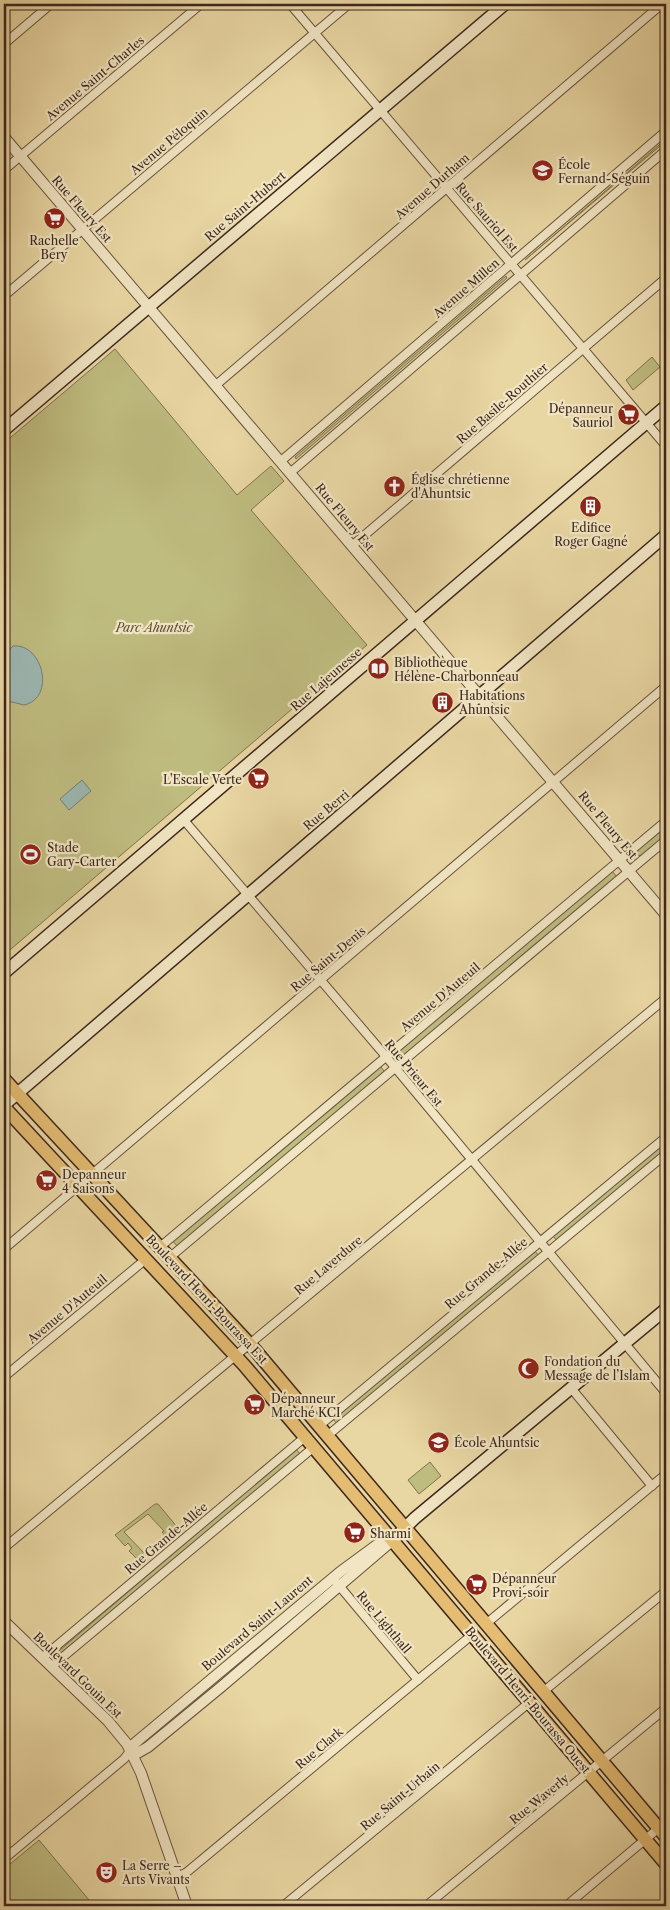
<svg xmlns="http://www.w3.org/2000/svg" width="670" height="1910" font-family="'Libre Caslon Text',serif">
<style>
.green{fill:#bfbc80;stroke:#7e724f}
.water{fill:#9cb7b1;stroke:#767d76}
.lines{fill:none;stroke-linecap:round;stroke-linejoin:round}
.minor-casing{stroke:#68533f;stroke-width:10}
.tertiary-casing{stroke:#68533f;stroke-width:12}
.secondary-casing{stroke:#3d271e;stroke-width:14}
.primary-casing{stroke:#3d271e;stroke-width:15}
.minor{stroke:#f1e5c3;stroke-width:8}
.tertiary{stroke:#f1e5c3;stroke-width:10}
.secondary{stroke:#f1e5c3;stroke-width:11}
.primary{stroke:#e4bc72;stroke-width:12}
.labels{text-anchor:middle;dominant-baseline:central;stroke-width:4.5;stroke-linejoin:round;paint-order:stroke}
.street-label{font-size:12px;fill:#3d271e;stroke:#f1e5c3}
.poi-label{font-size:12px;fill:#3d271e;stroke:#f1e5c3;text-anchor:start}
.park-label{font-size:12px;font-style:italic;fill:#5e4c36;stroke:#f1e5c3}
</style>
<rect width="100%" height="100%" fill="#e9d7a3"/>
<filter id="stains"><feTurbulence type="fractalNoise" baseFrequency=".004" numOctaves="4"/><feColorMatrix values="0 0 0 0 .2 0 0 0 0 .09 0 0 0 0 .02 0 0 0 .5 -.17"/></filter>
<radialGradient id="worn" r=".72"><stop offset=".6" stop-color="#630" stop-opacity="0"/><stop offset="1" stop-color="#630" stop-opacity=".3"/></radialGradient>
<!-- green -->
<g class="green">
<polygon points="666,139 666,141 525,260"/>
<polygon points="506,276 507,278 296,459 295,457"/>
<polygon points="115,349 237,495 271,466 284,481 251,510 367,645 4,955 4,443"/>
<polygon points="652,357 660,367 633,390 626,380"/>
<polygon points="666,826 666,836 642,856 637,855 638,849"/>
<polygon points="612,871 617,877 403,1056 399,1051 401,1048"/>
<polygon points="380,1066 385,1072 177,1246 172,1240"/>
<polygon points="666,1141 666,1150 557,1241 553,1236"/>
<polygon points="535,1251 539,1256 337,1424 333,1419"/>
<polygon points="296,1449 300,1454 58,1656 53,1656"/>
<polygon points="430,1462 441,1476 419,1494 408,1480"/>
<polygon points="155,1504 158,1504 178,1528 167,1538 162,1532 164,1531 148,1514 124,1532 146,1555 139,1561 129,1551 132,1548 128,1543 125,1546 115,1535"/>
<polygon points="39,1840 94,1906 4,1906 4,1869"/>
</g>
<!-- water -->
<g class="water">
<path d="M13,646C43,643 56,698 24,705L4,700C4,684 0,657 13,646Z"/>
<polygon points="82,780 91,791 69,810 60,799"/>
</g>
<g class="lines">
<defs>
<g id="minor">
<polyline points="290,4 666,446"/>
<polyline points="4,44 51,4"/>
<polyline points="4,170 201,4"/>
<polyline points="4,296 349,4"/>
<polyline points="216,385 662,4"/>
<polyline points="281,461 666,131"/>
<polyline points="291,472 666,150"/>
<polyline points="353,545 666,278"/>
<polyline points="183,819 383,1053 666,1393"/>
<polyline points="160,1247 666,821"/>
<polyline points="4,1249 666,686"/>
<polyline points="169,1258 666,840"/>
<polyline points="4,1377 146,1259"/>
<polyline points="571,1388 652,1486"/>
<polyline points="319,1426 666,1137"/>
<polyline points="327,1436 666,1154"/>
<polyline points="4,1548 666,998"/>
<polyline points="336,1582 418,1680"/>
<polyline points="487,1623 666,1474"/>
<polyline points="42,1658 305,1437"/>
<polyline points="51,1667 314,1447"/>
<polyline points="544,1691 666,1591"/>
<polyline points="4,1859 124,1759 131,1750"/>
<polyline points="177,1877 187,1872 473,1634"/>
<polyline points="283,1906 530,1702"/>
<polyline points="426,1906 666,1708"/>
<polyline points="566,1906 666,1822"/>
</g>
<g id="tertiary">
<polyline points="4,137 666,915"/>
<polyline points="4,1621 108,1721 127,1744 141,1773 187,1906"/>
<polyline points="131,1750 135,1743 340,1572 389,1536"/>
<polyline points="134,1755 148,1747 221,1687 393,1540"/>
</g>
<g id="secondary">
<polyline points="4,430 505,4"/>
<polyline points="4,973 666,406"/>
<polyline points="4,1105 666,535"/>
<polyline points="393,1540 415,1518 666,1309"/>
</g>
<g id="primary">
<polyline points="4,1079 255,1350 666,1837"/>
<polyline points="4,1107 244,1365 666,1864"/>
</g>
</defs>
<!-- minor casing -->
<use href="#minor" class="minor-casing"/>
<!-- tertiary casing -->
<use href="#tertiary" class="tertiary-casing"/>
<!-- secondary casing -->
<use href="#secondary" class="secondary-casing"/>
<!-- primary casing -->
<use href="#primary" class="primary-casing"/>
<!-- minor -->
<use href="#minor" class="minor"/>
<!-- tertiary -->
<use href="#tertiary" class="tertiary"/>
<!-- secondary -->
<use href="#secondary" class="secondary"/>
<!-- primary -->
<use href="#primary" class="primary"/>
</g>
<!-- icons -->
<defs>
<symbol id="school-disc" viewBox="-11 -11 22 22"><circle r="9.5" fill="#8f2418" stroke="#f1e5c3"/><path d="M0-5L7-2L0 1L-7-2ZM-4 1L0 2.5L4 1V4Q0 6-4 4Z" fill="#fff"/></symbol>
<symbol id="supermarket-disc" viewBox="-11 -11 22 22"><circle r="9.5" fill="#8f2418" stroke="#f1e5c3"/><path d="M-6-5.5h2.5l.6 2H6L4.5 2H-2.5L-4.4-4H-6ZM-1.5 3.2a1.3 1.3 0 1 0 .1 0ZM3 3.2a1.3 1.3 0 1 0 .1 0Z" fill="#fff"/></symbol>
<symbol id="church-disc" viewBox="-11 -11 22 22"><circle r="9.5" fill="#8f2418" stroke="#f1e5c3"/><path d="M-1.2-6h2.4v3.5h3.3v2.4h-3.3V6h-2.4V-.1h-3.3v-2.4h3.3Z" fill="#fff"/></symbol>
<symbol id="building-disc" viewBox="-11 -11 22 22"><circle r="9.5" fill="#8f2418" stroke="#f1e5c3"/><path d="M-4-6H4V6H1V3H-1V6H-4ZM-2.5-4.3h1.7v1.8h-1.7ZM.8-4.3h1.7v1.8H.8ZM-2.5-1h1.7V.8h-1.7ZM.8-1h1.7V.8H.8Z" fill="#fff"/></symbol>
<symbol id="library-disc" viewBox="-11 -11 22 22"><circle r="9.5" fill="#8f2418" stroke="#f1e5c3"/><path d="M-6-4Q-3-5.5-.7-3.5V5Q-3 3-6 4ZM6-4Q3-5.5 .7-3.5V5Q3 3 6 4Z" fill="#fff"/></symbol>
<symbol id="stadium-disc" viewBox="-11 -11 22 22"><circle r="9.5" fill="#8f2418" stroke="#f1e5c3"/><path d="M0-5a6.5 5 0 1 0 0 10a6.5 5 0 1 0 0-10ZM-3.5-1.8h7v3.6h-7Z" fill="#fff"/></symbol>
<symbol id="mosque-disc" viewBox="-11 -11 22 22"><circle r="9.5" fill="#8f2418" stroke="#f1e5c3"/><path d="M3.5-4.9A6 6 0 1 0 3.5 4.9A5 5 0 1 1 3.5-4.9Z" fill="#fff"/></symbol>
<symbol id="theatre-disc" viewBox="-11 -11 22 22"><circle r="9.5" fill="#8f2418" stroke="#f1e5c3"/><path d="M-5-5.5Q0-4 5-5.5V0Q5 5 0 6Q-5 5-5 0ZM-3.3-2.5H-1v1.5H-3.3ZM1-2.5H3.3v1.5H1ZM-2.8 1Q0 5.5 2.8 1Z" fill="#fff"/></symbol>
</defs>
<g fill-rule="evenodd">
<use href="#school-disc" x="530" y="158" width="25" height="25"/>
<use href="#supermarket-disc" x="42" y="206" width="25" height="25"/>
<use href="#supermarket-disc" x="616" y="402" width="25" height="25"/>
<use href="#church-disc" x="382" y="474" width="25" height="25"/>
<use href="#building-disc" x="578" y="494" width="25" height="25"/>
<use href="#library-disc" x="366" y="656" width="25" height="25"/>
<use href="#building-disc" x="430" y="690" width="25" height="25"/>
<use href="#supermarket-disc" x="246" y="766" width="25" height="25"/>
<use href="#stadium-disc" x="18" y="842" width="25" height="25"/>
<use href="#supermarket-disc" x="34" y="1168" width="25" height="25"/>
<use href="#mosque-disc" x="516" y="1356" width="25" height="25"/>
<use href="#supermarket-disc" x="242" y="1392" width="25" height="25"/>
<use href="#school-disc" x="426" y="1430" width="25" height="25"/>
<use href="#supermarket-disc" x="342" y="1520" width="25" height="25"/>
<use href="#supermarket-disc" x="464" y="1572" width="25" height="25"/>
<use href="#theatre-disc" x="94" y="1860" width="25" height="25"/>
</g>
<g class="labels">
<!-- street labels -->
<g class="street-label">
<text transform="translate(95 78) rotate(-40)">Avenue Saint-Charles</text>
<text transform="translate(169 141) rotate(-40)">Avenue Péloquin</text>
<text transform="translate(432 186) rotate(-41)">Avenue Durham</text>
<text transform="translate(245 206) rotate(-40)">Rue Saint-Hubert</text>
<text transform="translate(82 209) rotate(49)">Rue Fleury Est</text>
<text transform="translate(487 217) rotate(49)">Rue Sauriol Est</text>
<text transform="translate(466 288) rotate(-41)">Avenue Millen</text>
<text transform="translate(502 403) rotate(-41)">Rue Basile-Routhier</text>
<text transform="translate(345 517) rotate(50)">Rue Fleury Est</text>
<text transform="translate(326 679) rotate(-41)">Rue Lajeunesse</text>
<text transform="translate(326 810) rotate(-40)">Rue Berri</text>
<text transform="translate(608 825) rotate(50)">Rue Fleury Est</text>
<text transform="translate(328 959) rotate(-40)">Rue Saint-Denis</text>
<text transform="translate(440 997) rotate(-40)">Avenue D'Auteuil</text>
<text transform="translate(414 1073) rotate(50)">Rue Prieur Est</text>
<text transform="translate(328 1265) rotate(-40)">Rue Laverdure</text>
<text transform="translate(486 1273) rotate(-40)">Rue Grande-Allée</text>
<text transform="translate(207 1299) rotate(47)">Boulevard Henri-Bourassa Est</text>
<text transform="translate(67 1309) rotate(-40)">Avenue D'Auteuil</text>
<text transform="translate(166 1538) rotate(-40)">Rue Grande-Allée</text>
<text transform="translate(384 1622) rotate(50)">Rue Lighthall</text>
<text transform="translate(257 1623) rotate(-40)">Boulevard Saint-Laurent</text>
<text transform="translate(78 1675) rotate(44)">Boulevard Gouin Est</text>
<text transform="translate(528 1700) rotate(50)">Boulevard Henri-Bourassa Ouest</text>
<text transform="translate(319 1748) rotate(-40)">Rue Clark</text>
<text transform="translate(400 1796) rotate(-40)">Rue Saint-Urbain</text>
<text transform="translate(539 1799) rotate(-39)">Rue Waverly</text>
</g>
<!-- poi labels -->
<g class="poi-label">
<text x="558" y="164">École<tspan x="558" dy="14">Fernand-Séguin</tspan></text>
<text x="54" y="240" text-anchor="middle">Rachelle<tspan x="54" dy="14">Bery</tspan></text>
<text x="613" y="408" text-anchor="end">Dépanneur<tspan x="613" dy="14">Sauriol</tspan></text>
<text x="411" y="479">Église chrétienne<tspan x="411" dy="14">d'Ahuntsic</tspan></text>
<text x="591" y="527" text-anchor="middle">Edifice<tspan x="591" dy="14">Roger Gagné</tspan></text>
<text x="394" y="662">Bibliothèque<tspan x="394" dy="14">Hélène-Charbonneau</tspan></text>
<text x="459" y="695">Habitations<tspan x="459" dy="14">Ahuntsic</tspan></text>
<text x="242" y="779" text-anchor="end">L'Escale Verte</text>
<text x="47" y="847">Stade<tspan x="47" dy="14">Gary-Carter</tspan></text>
<text x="62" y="1174">Depanneur<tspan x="62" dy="14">4 Saisons</tspan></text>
<text x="544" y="1361">Fondation du<tspan x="544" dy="14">Message de l’Islam</tspan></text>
<text x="271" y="1398">Dépanneur<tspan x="271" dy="14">Marché KCI</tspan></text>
<text x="454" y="1442">École Ahuntsic</text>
<text x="370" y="1533">Sharmi</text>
<text x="492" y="1578">Dépanneur<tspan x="492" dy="14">Provi-soir</tspan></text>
<text x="122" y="1865">La Serre –<tspan x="122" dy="14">Arts Vivants</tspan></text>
</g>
<!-- park labels -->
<g class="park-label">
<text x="154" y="627">Parc Ahuntsic</text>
</g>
</g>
<!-- margin -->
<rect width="670" height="1910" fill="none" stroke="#e9d7a3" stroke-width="20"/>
<rect x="5" y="5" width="660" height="1900" fill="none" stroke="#3d271e" stroke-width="2.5"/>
<rect x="10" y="10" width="650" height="1890" fill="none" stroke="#3d271e"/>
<rect width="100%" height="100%" filter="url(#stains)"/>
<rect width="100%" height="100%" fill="url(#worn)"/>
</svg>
